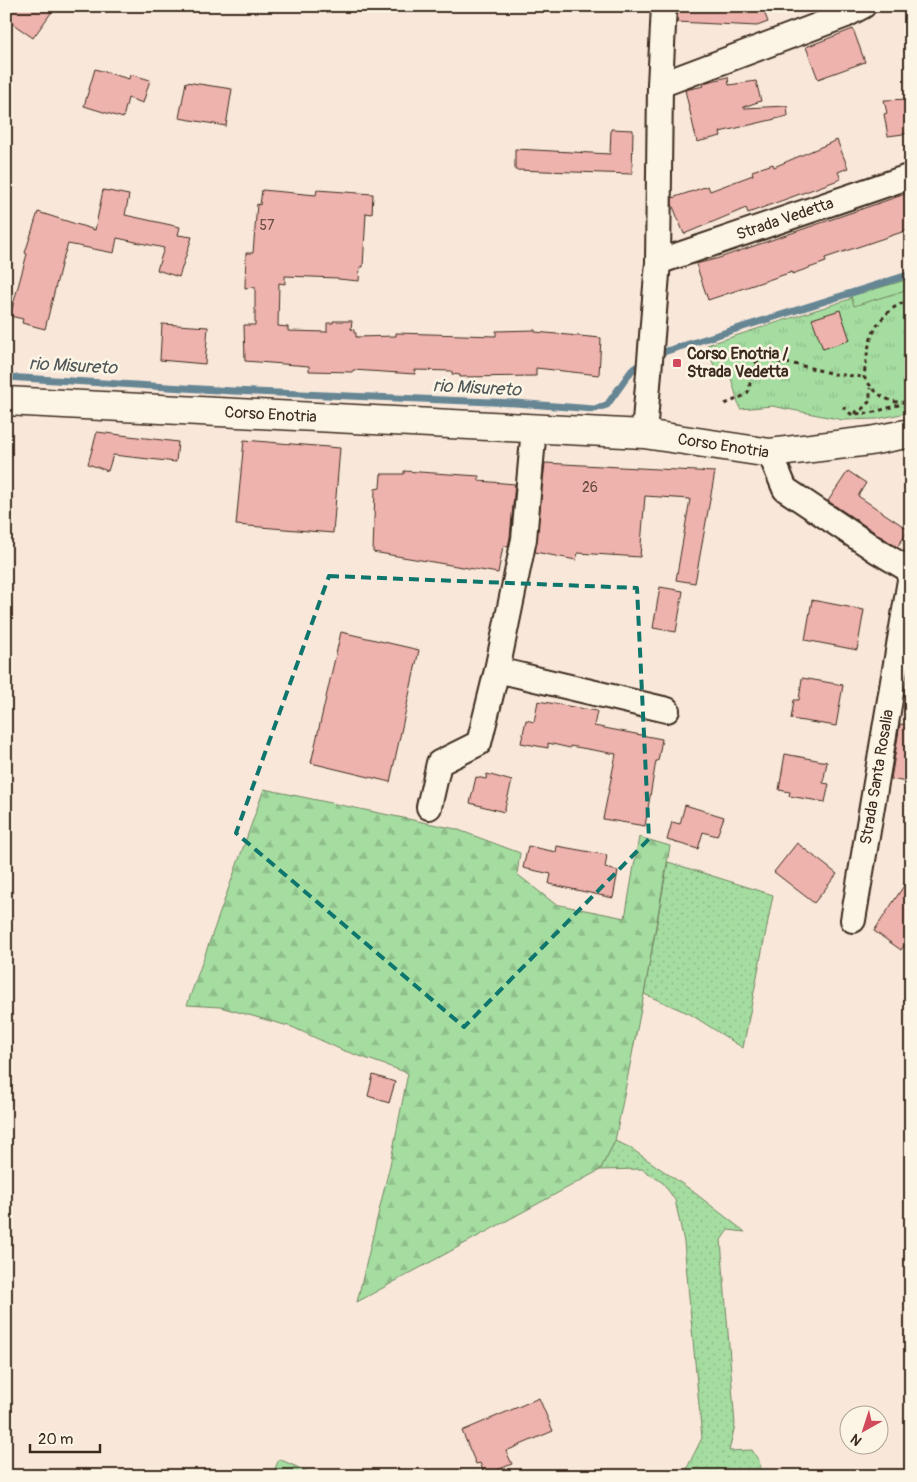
<svg xmlns="http://www.w3.org/2000/svg" width="917" height="1482" font-family="Pangolin,sans-serif">
<style>
.grass{fill:url(#grass-dots);stroke:#708460}
.forest{fill:url(#forest-firs);stroke:#708460}
.park{fill:url(#park-tufts);stroke:#708460}
.pitch{fill:#a5dda1;stroke:#708460}
.lines{fill:none;stroke-linecap:round;stroke-linejoin:round}
.stream{stroke:#668694;stroke-width:7}
.building{fill:#eeb3ac;stroke:#3b2a1e}
.minor-casing{stroke:#3b2a1e;stroke-width:28}
.secondary-casing{stroke:#3b2a1e;stroke-width:31}
.path{stroke:#3b2a1e;stroke-width:3;stroke-dasharray:4 4;stroke-linecap:butt}
.minor{stroke:#fcf5e5;stroke-width:24}
.secondary{stroke:#fcf5e5;stroke-width:28}
.marked{fill:none;stroke:#0f766e;stroke-width:4;stroke-dasharray:10 6;stroke-linejoin:round}
.poi-dot{fill:#d1495b;stroke:#fcf5e5;stroke-width:2}
.labels{text-anchor:middle;dominant-baseline:central;stroke-width:5;stroke-linejoin:round;paint-order:stroke}
.number-label{font-size:14px;fill:#684c42}
.street-label{font-size:16px;fill:#3b2a1e;stroke:#fcf5e5}
.poi-label{font-size:16px;font-weight:bold;fill:#3b2a1e;stroke:#fcf5e5;text-anchor:start}
.water-label{font-size:18px;font-style:italic;fill:#505859;stroke:#fcf5e5}
</style>
<defs>
<pattern id="grass-dots" width="8" height="8" patternUnits="userSpaceOnUse" patternTransform="scale(1.25)"><rect width="8" height="8" fill="#a5dda1"/><path d="M2 2h.1M6 6h.1" fill="none" stroke="#8fbe8a" stroke-width="1.8" stroke-linecap="round"/></pattern>
<pattern id="forest-firs" width="22" height="20" patternUnits="userSpaceOnUse" patternTransform="scale(1.25)"><rect width="22" height="20" fill="#a5dda1"/><path d="M5 1l3.5 6h-7zM16 11l3.5 6h-7z" fill="#8fbe8a"/></pattern>
<pattern id="park-tufts" width="24" height="20" patternUnits="userSpaceOnUse" patternTransform="scale(1.25)"><rect width="24" height="20" fill="#a5dda1"/><path d="M3 7l-1-3M5 7V3M7 7l1-3M15 17l-1-3M17 17v-4M19 17l1-3" fill="none" stroke="#8fbe8a"/></pattern>
</defs>
<rect width="100%" height="100%" fill="#f9e8da"/>
<filter id="ink" filterUnits="userSpaceOnUse"><feTurbulence type="fractalNoise" baseFrequency=".02" numOctaves="2"/><feDisplacementMap in="SourceGraphic" scale="10" xChannelSelector="R" yChannelSelector="G"/><feConvolveMatrix kernelMatrix="1 2 1 2 8 2 1 2 1" color-interpolation-filters="sRGB"/></filter>
<g filter="url(#ink)">
<!-- grass -->
<g class="grass">
<polygon points="668,862 773,895 743,1048 690,1014 644,994"/>
<polygon points="615,1141 629,1147 691,1190 745,1232 728,1230 721,1240 735,1425 729,1451 752,1450 759,1461 763,1476 683,1476 702,1438 684,1242 675,1200 663,1183 642,1169 600,1170"/>
</g>
<!-- forest -->
<g class="forest">
<polygon points="264,789 456,829 520,853 517,874 555,904 625,918 639,837 670,846 644,994 615,1141 600,1170 357,1302 390,1165 408,1073 342,1050 292,1027 220,1007 187,1005"/>
<polygon points="279,1459 317,1476 272,1476"/>
</g>
<!-- park -->
<polygon class="park" points="907,278 908,281 911,280 911,412 877,419 843,420 772,406 740,409 729,371 717,375 707,345 850,299 849,295"/>
<!-- pitch -->
<polygon class="pitch" points="906,280 909,289 854,306 851,296"/>
<g class="lines">
<!-- stream -->
<g class="stream">
<polyline points="654,355 911,274"/>
<polyline points="6,377 233,391 515,403 594,409 607,405 632,370 645,361"/>
</g>
</g>
<!-- building -->
<g class="building">
<polygon points="6,6 56,6 33,38 6,19"/>
<polygon points="678,6 762,6 768,22 757,26 677,22"/>
<polygon points="853,29 865,62 818,79 806,47"/>
<polygon points="95,69 129,79 130,74 150,80 143,103 128,98 123,118 84,106"/>
<polygon points="728,77 729,85 756,81 761,101 743,107 744,108 787,106 788,116 720,132 721,136 697,142 685,90 704,86 703,83 707,82"/>
<polygon points="186,82 232,89 226,126 179,118"/>
<polygon points="911,99 911,133 888,136 884,114 887,113 884,100"/>
<polygon points="611,129 633,130 632,174 515,170 515,149 610,154"/>
<polygon points="837,140 848,168 838,172 841,179 748,213 746,208 684,234 672,204 672,198 708,186 710,191 753,175 752,171 773,164 774,167"/>
<polygon points="103,190 129,195 125,215 180,227 178,235 192,237 179,277 157,270 164,248 117,238 114,253 68,244 62,261 45,329 22,323 23,319 10,316 27,254 25,253 38,212 95,230"/>
<polygon points="262,190 316,195 317,190 373,194 372,214 366,213 363,267 360,267 359,281 338,279 338,278 285,276 285,284 279,283 278,326 288,327 288,331 327,332 327,323 333,323 333,321 352,321 351,329 354,330 354,333 356,333 356,337 396,336 396,333 496,336 496,331 535,330 535,332 601,338 599,375 536,368 536,376 460,377 460,375 452,374 452,371 415,370 415,374 353,370 353,372 309,371 309,366 245,361 244,325 255,325 255,287 245,288 246,253 253,253 257,204 260,205"/>
<polygon points="911,192 911,229 825,258 826,262 792,274 792,272 708,300 696,264 719,258"/>
<polygon points="840,310 850,340 823,349 812,319"/>
<polygon points="162,324 208,327 205,364 160,360"/>
<polygon points="97,432 178,442 176,462 113,455 108,471 88,464"/>
<polygon points="244,440 340,448 333,533 236,525"/>
<polygon points="545,463 715,472 695,583 676,580 690,499 645,496 640,557 578,553 576,560 535,552"/>
<polygon points="404,471 479,476 479,481 515,484 510,537 508,547 503,546 498,573 373,552 375,489 380,488 381,474 404,474"/>
<polygon points="848,471 866,483 858,496 909,530 897,547 828,501"/>
<polygon points="660,587 683,591 676,632 653,628"/>
<polygon points="812,600 864,610 857,650 805,640"/>
<polygon points="341,632 419,650 390,782 311,763"/>
<polygon points="802,678 843,685 836,726 791,719 794,700 799,700"/>
<polygon points="538,701 597,711 594,726 662,739 658,761 656,761 645,826 603,819 616,754 570,746 570,748 548,743 548,748 521,743 526,720 534,722"/>
<polygon points="900,724 911,725 911,783 891,779"/>
<polygon points="785,754 827,762 823,783 829,784 825,802 789,796 790,792 779,790"/>
<polygon points="487,774 512,781 504,812 470,803 476,777 486,779"/>
<polygon points="685,805 724,817 717,836 703,832 698,849 667,840 672,822 680,824"/>
<polygon points="797,843 837,874 814,903 774,872"/>
<polygon points="528,846 556,852 557,846 607,855 605,868 618,871 613,898 549,884 551,874 523,868"/>
<polygon points="911,875 911,935 901,950 874,931"/>
<polygon points="373,1075 395,1082 389,1103 368,1096"/>
<polygon points="539,1398 553,1431 506,1451 512,1464 485,1475 480,1463 476,1464 462,1431"/>
</g>
<g class="lines">
<defs>
<g id="minor">
<polyline points="660,85 846,15 863,6"/>
<path id="s1" d="M658,262L911,176"/>
<polyline points="644,434 658,262 660,85 664,6"/>
<polyline points="770,453 785,489 879,552 911,571"/>
<polyline points="497,670 667,710"/>
<polyline points="429,807 439,763 479,743 497,670 524,539 534,428"/>
<path id="s2" d="M853,920L911,574"/>
</g>
<g id="secondary">
<path id="s3" d="M6,401L644,434L770,453L870,441L911,433"/>
</g>
</defs>
<!-- minor casing -->
<use href="#minor" class="minor-casing"/>
<!-- secondary casing -->
<use href="#secondary" class="secondary-casing"/>
<!-- path -->
<g class="path">
<path d="M911,301C903,302 896,305 890,311C869,328 867,352 864,377C875,394 890,406 911,401"/>
<path d="M725,404C760,390 744,394 754,364L762,360L772,361L799,365L834,374L864,377"/>
<polyline points="843,407 851,414 871,413 902,404"/>
<polyline points="854,413 862,409 870,401 870,388"/>
</g>
<!-- minor -->
<use href="#minor" class="minor"/>
<!-- secondary -->
<use href="#secondary" class="secondary"/>
</g>
</g>
<!-- marked area -->
<path class="marked" d="M329,576L637,588L649,839L464,1027L236,833Z"/>
<!-- markers -->
<rect class="poi-dot" x="672" y="358" width="10" height="10" rx="2.5"/>
<g class="labels">
<!-- number labels -->
<g class="number-label">
<text x="267" y="225">57</text>
<text x="590" y="487">26</text>
</g>
<!-- street labels -->
<g class="street-label">
<text stroke="none"><textPath href="#s1" startOffset="134">Strada Vedetta</textPath></text>
<text stroke="none"><textPath href="#s3" startOffset="265">Corso Enotria</textPath></text>
<text stroke="none"><textPath href="#s3" startOffset="719">Corso Enotria</textPath></text>
<text stroke="none"><textPath href="#s2" startOffset="145">Strada Santa Rosalia</textPath></text>
</g>
<!-- poi labels -->
<g class="poi-label">
<text x="687" y="354">Corso Enotria /<tspan x="687" dy="18">Strada Vedetta</tspan></text>
</g>
<!-- water labels -->
<g class="water-label">
<text transform="translate(73 366) rotate(3)">rio Misureto</text>
<text transform="translate(477 388) rotate(3)">rio Misureto</text>
</g>
</g>
<!-- margin -->
<rect width="917" height="1482" fill="none" stroke="#fcf5e5" stroke-width="25"/>
<rect x="12" y="12" width="892" height="1457" fill="none" stroke="#3b2a1e" stroke-width="2" filter="url(#ink)"/>
<!-- north arrow -->
<g transform="translate(864 1430) rotate(219)"><circle r="24" fill="#fcf5e5" stroke="#afa495"/>
<path d="M0-4L9 19L0 12L-9 19Z" fill="#d1495b"/>
<text y="-8" font-size="14" font-weight="bold" text-anchor="middle" fill="#3b2a1e">N</text>
</g>
<!-- scale -->
<path d="M30 1444v8h70v-8" fill="none" stroke="#3b2a1e" stroke-width="2.5"/>
<text x="38" y="1444" font-size="15" fill="#3b2a1e" stroke="#fcf5e5" stroke-width="4" paint-order="stroke">20 m</text>
</svg>
